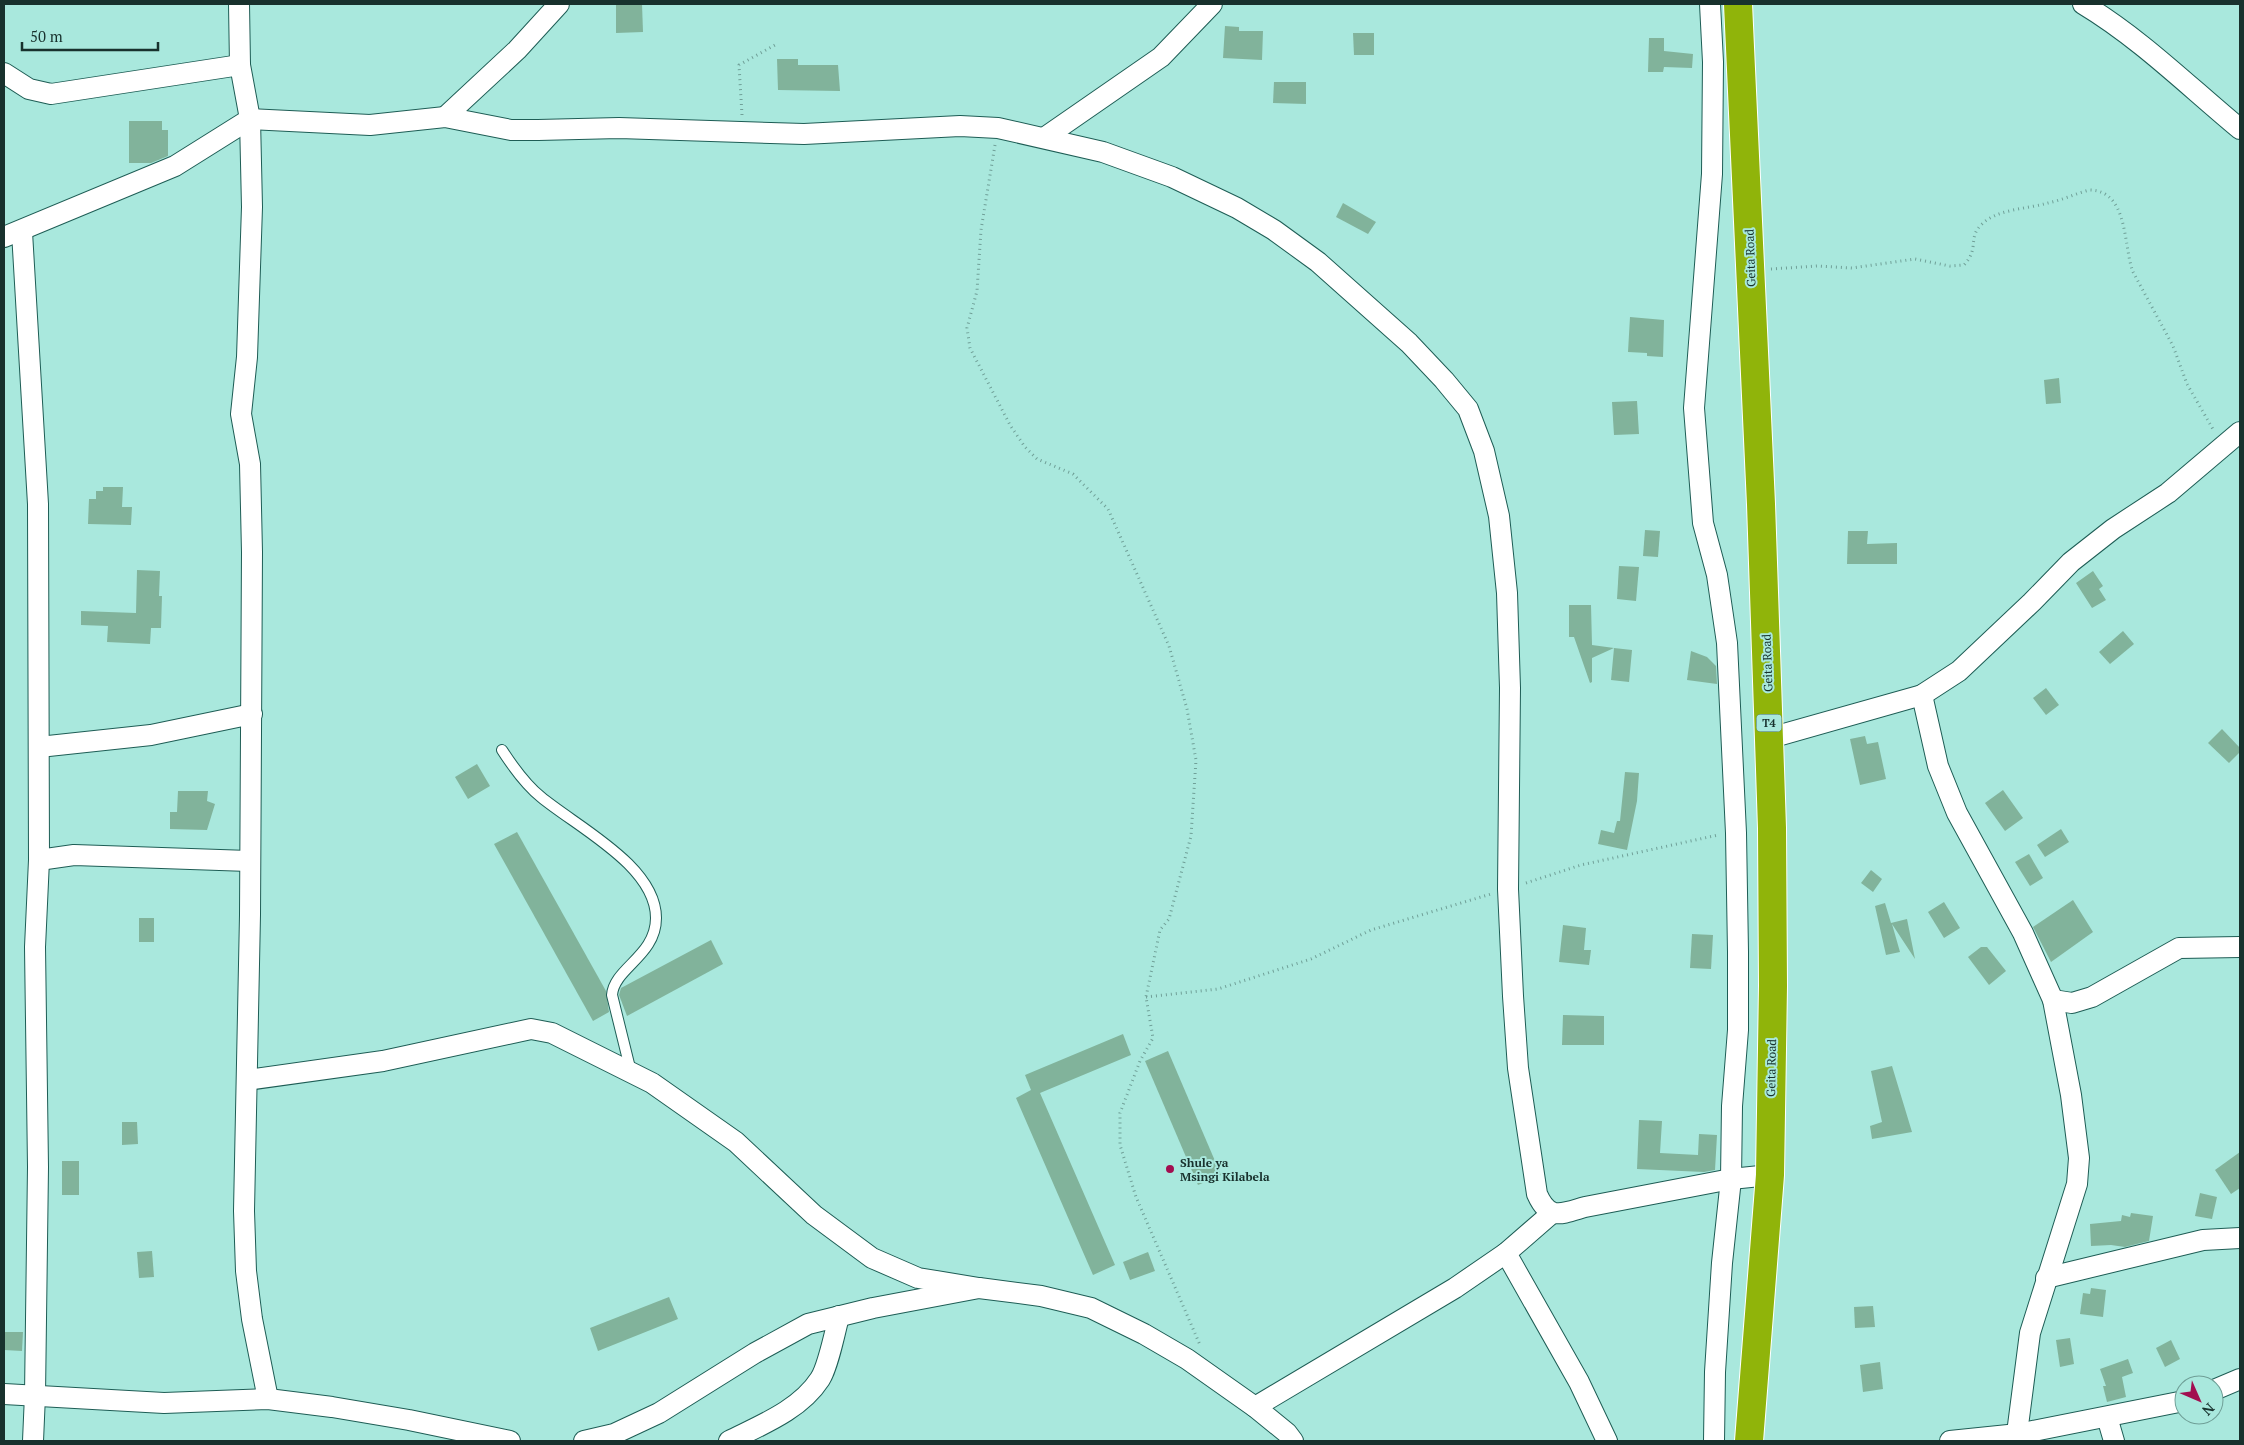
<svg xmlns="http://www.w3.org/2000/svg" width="2244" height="1445" font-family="'PT Serif',serif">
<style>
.building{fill:#81b39b}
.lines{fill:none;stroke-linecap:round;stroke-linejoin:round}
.lane-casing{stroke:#1e5d55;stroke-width:12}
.street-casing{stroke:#1e5d55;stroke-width:22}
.highway-casing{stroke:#fff;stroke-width:30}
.path{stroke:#70a098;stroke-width:3;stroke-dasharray:1 4;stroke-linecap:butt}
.lane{stroke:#fff;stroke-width:10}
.street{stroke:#fff;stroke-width:20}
.highway{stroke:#90b40a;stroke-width:28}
.poi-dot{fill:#a20e50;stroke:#a9e8dd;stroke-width:2}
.labels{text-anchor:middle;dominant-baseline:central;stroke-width:4;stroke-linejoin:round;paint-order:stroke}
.shield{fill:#a9e8dd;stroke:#446862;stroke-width:1}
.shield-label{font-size:11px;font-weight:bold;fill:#18312d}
.street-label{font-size:12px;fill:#18312d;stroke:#a9e8dd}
.poi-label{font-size:12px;font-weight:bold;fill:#18312d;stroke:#a9e8dd;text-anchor:start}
</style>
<rect width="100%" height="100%" fill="#a9e8dd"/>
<!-- building -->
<g class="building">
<polygon points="616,4 642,4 643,32 616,33"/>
<polygon points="1225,26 1239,27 1239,31 1263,31 1262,60 1223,58"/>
<polygon points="1353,33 1374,33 1374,55 1354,55"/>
<polygon points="1649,38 1664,38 1664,51 1693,54 1692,68 1664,67 1663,72 1648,72"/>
<polygon points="777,59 798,59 798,65 838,65 840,91 778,90"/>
<polygon points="1274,82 1306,82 1306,104 1273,103"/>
<polygon points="129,121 162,121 162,130 168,130 168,156 151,163 129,163"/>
<polygon points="1343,203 1376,222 1368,234 1336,217"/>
<polygon points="1630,317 1664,320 1663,357 1647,356 1647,353 1628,352"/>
<polygon points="2059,378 2061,403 2046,404 2044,380"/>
<polygon points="1637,401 1639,434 1614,435 1612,402"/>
<polygon points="103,487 123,487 122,507 132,507 131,525 88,524 89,499 96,499 96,491 103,491"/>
<polygon points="1645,530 1660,531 1658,557 1643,556"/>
<polygon points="1848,531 1868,531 1867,544 1897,543 1897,564 1847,564"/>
<polygon points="1619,566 1639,567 1636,601 1617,599"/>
<polygon points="137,570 160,571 159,596 162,596 161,628 151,628 150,644 107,642 108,626 81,625 81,611 136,613"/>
<polygon points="2093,571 2103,586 2099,589 2106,600 2092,608 2076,583"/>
<polygon points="1569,605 1591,605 1592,645 1614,648 1592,658 1592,682 1590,683 1574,637 1569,637"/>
<polygon points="2123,631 2134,644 2110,664 2099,652"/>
<polygon points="1614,648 1632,650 1629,682 1611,680"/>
<polygon points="1691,651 1707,657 1716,666 1717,684 1687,680"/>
<polygon points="2046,688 2059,705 2046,715 2033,698"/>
<polygon points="2222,729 2240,748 2240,752 2229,763 2208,743"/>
<polygon points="1865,736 1867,744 1878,742 1886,779 1860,785 1850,739"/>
<polygon points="477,764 490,786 468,799 455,777"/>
<polygon points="1625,772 1639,773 1637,801 1627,850 1598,844 1601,830 1614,833 1617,821 1620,821"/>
<polygon points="2003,790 2023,818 2005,831 1985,803"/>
<polygon points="178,791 208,791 207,801 215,804 207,830 170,829 170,812 177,812"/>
<polygon points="2061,829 2069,842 2045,857 2037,845"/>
<polygon points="517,832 606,991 609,1012 593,1021 494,844"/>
<polygon points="2029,854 2043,878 2030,886 2015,862"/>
<polygon points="1871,870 1882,879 1873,892 1861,883"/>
<polygon points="2073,900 2093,932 2051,962 2033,927"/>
<polygon points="1944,902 1960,928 1944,938 1928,912"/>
<polygon points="1885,903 1891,923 1907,919 1915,959 1892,924 1900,952 1886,955 1875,906"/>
<rect x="139" y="918" width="15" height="24"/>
<polygon points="1563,925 1586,928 1584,950 1591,950 1589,965 1559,962"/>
<polygon points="1692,934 1713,935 1711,969 1690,968"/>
<polygon points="711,940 723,964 627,1016 619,995 621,988"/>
<polygon points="1981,947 1987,947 2006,971 1989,985 1968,957"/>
<polygon points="1563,1015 1604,1016 1604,1045 1562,1045"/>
<polygon points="1123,1034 1131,1055 1040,1093 1115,1265 1093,1275 1016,1098 1031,1090 1025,1075"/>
<polygon points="1168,1051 1221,1175 1198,1185 1145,1061"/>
<polygon points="1892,1066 1912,1132 1872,1139 1870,1126 1882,1122 1871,1071"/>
<polygon points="1639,1120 1662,1121 1660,1153 1698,1155 1699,1134 1717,1135 1715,1170 1704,1172 1637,1169"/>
<polygon points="122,1122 137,1122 138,1144 122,1145"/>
<polygon points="2240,1152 2240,1188 2231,1194 2215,1170"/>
<rect x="62" y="1161" width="17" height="34"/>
<polygon points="2200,1193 2217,1197 2212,1219 2195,1216"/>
<polygon points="2131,1213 2153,1216 2149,1241 2125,1247 2111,1245 2091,1246 2090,1224 2121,1221 2122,1215 2130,1217"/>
<polygon points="152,1251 154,1277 139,1278 137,1252"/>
<polygon points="1148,1252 1155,1271 1130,1280 1123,1262"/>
<polygon points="2091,1288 2106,1290 2103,1317 2080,1314 2083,1293 2090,1294"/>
<polygon points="669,1297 678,1319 598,1351 590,1328"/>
<polygon points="1873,1306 1875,1327 1855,1328 1854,1307"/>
<polygon points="4,1332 23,1332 22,1351 4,1350"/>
<polygon points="2070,1338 2074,1364 2060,1367 2056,1340"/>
<polygon points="2171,1340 2180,1359 2165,1367 2156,1348"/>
<polygon points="2128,1359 2133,1373 2122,1377 2126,1397 2107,1402 2103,1386 2106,1386 2100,1369"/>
<polygon points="1880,1362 1883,1389 1863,1392 1860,1365"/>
</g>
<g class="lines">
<defs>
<path id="lane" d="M502,750C513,767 526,785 541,797C577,827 656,866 656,918C656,956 614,968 612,995L631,1072"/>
<g id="street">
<polyline points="239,4 240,65 250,119 252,207 247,357 241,414 250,464 252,552 250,915 244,1211 246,1271 252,1319 268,1399"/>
<polyline points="1710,4 1713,62 1712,174 1694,408 1703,523 1717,575 1727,643 1736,833 1738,952 1738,1030 1732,1106 1731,1179 1722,1263 1715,1372 1714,1441"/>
<path d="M2083,4C2141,39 2188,86 2240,129"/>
<polyline points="4,73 29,89 51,94 240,65"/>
<polyline points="445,117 517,50 559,4"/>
<polyline points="1044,138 1161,57 1212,4"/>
<polyline points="22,232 38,504 39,860 35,947 38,1167 35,1395 33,1441"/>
<path d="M4,237L175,166L250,119L370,125L445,117L511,130H538L619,128L804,134L960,126L998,128L1103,152L1172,177L1237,208L1274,230L1318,262L1409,343L1444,380L1468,409L1484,451L1499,516L1507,593L1510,688L1508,889L1513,996L1518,1068L1537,1194C1549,1221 1561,1214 1585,1207L1731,1179L1770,1175"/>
<polyline points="1922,695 1938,766 1957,813 2023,933 2053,1000 2071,1095 2079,1158 2077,1184 2030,1333 2016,1441"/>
<polyline points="1770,738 1922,695 1959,671 2032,602 2071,562 2113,529 2168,493 2240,432"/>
<polyline points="39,747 151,735 252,714"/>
<polyline points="39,860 74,855 249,861"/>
<polyline points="2053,1000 2072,1003 2092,997 2179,948 2240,947"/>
<polyline points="247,1080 383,1061 531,1029 552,1033 652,1083 736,1142 814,1215 872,1258 918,1278 979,1288"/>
<polyline points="1506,1253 1579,1382 1607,1441"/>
<polyline points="2046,1278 2203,1240 2240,1238"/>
<polyline points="2214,1390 2240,1379"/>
<polyline points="4,1394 164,1403 268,1399 332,1407 409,1420 510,1441"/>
<polyline points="1255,1407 1455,1288 1506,1253 1551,1214"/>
<polyline points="2107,1417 2114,1441"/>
<polyline points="584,1441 614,1434 659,1413 755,1353 808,1324 873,1308 979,1288 1041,1296 1091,1308 1144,1334 1187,1359 1255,1407 1287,1433 1293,1441"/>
<path d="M729,1441C761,1425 800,1410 820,1379C828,1367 835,1332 839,1316"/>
<polyline points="1950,1441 2018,1434 2184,1401"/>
</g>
<polyline id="highway" points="1738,4 1761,504 1772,828 1773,986 1770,1175 1749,1441"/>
</defs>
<!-- lane casing -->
<use href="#lane" class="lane-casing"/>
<!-- street casing -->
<use href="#street" class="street-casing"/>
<!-- highway casing -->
<use href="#highway" class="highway-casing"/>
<!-- path -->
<g class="path">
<polyline points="742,115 739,65 775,45"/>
<polyline points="995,145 981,230 977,291 967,328 970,348 1010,425 1025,447 1037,459 1073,474 1108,509 1169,646 1187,709 1196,760 1191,836 1169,919 1160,930 1146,997 1153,1038 1140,1061 1120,1113 1120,1145 1136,1197 1200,1345"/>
<path d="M1771,269L1817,266L1852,268L1915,259L1950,266L1964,265C1980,248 1967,238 1982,224C1997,209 2027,209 2048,203C2062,200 2075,194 2089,190C2129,190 2123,246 2133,272L2173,346L2187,384L2214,431"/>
<polyline points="1526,883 1581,865 1718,835"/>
<polyline points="1146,997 1218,989 1311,959 1371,930 1491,894"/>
</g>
<!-- lane -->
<use href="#lane" class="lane"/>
<!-- street -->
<use href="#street" class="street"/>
<!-- highway -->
<use href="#highway" class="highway"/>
</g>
<!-- markers -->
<circle class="poi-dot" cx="1170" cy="1169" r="5"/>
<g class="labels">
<!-- shield labels -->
<rect class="shield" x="1756.5" y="714.5" width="25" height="17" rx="4"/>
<g class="shield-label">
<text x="1769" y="723">T4</text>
</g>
<!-- street labels -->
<g class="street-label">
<text transform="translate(1750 258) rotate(-92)">Geita Road</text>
<text transform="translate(1767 663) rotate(-92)">Geita Road</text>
<text transform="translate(1771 1068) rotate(-89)">Geita Road</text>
</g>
<!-- poi labels -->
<g class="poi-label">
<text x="1180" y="1162">Shule ya<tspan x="1180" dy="14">Msingi Kilabela</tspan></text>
</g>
</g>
<!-- border -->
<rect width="2244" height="1445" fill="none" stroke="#18312d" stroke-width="10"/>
<!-- north arrow -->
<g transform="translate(2199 1400) rotate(135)"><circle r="24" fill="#a9e8dd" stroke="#6f9f97"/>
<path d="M0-4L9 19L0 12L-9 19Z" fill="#a20e50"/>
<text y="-8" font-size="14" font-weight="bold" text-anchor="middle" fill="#18312d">N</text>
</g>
<!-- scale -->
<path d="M22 42v8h136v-8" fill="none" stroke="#18312d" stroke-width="2.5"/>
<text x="30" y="42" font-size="15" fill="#18312d" stroke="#a9e8dd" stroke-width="4" paint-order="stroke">50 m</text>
</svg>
